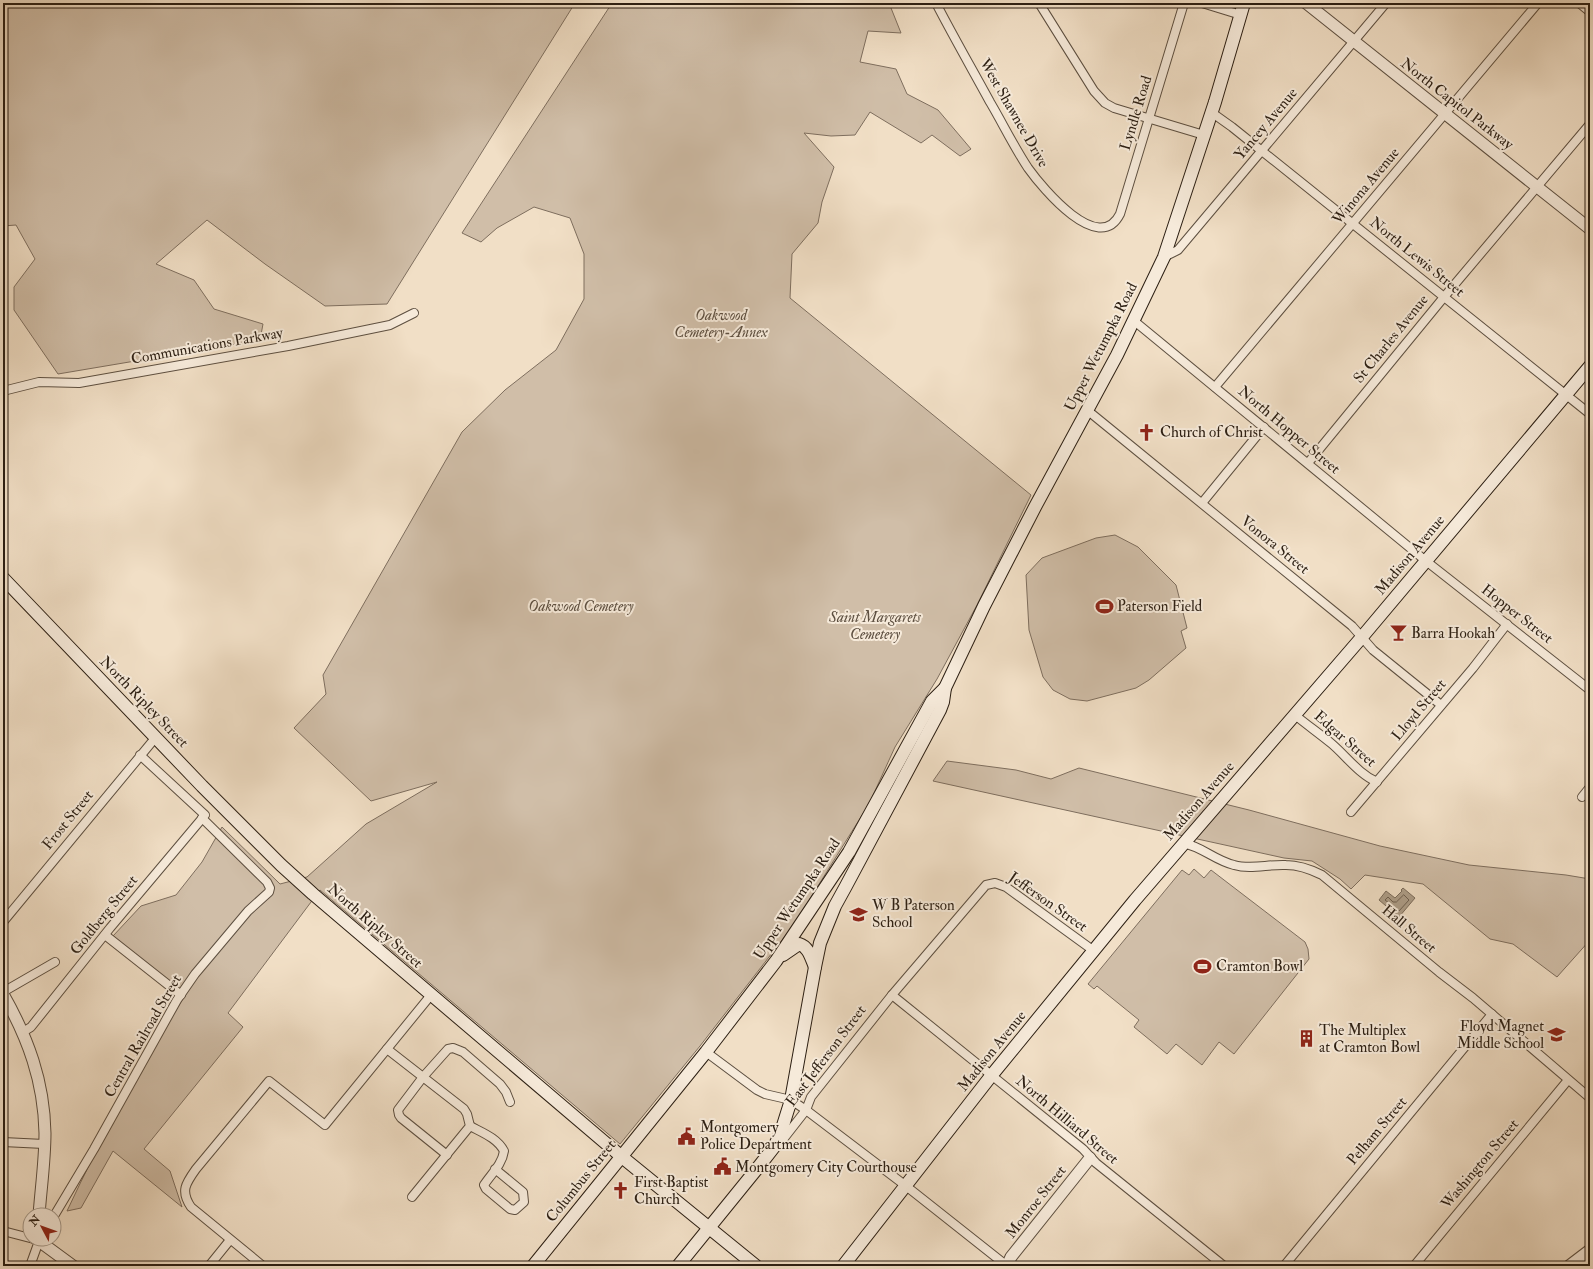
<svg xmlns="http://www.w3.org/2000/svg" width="1593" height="1269" font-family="'IM FELL Double Pica',serif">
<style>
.green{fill:#d0bea8;stroke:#7e6e5e}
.water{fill:#ae9e89;stroke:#7a6b5a}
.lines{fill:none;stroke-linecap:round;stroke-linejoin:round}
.shore{stroke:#6d5e4e;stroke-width:1}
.minor-casing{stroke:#5d4f40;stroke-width:10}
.tertiary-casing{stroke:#5d4f40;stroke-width:13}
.secondary-casing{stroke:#2c1f13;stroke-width:14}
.minor{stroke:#f6eada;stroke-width:8}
.tertiary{stroke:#f6eada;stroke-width:11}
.secondary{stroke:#f6eada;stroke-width:12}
.labels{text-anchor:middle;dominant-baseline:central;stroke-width:4;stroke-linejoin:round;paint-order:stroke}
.street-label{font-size:15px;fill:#2c1f13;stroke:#f6eada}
.park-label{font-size:15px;font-style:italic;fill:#5d4f40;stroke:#f6eada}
.poi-label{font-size:15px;fill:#2c1f13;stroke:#f6eada;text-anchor:start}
</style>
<rect width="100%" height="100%" fill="#f1dfc6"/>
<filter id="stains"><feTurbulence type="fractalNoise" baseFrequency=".005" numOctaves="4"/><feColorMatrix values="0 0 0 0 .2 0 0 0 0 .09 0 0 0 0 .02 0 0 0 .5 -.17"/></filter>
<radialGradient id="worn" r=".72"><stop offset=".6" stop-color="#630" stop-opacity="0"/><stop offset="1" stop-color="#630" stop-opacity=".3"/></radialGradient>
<!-- green -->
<g class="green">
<polygon points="3,3 575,3 387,304 325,306 265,264 207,220 156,264 194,280 214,309 263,324 260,340 58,374 14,310 14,287 35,259 16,225 3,226"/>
<path d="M612,3H889L901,33L868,31L860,62L896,69L907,94L938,110L971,149L960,156L932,135L921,143L870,112L855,135L831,136L804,133L834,167L822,202L818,223L792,254L790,298L1031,495L977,605L937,679L895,747L869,804L793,926L700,1046L620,1144L320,890L228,1013L243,1027L144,1149L170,1171L182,1207L113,1151L81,1208L67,1211C102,1136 142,1063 186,994L113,936L141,906L176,895L202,862L222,827L280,884L307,877L366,824L437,782L371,801L294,728L326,694L323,675L462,432L505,390L556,350L584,299V254L570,218L534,207L497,228L481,242L462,233Z"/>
<polygon points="1115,535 1138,547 1176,585 1187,628 1181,631 1186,648 1149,680 1136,688 1087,701 1070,699 1053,690 1043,677 1029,630 1026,575 1042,558 1096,538"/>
<polygon points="947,761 1016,770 1051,779 1079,768 1249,810 1380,846 1469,865 1566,875 1590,879 1590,940 1557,977 1513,944 1490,939 1423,884 1365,875 1351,889 1340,879 1312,861 1284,858 933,781"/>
<polygon points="1194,869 1204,878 1211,870 1305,942 1308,949 1309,959 1234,1054 1219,1042 1202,1065 1176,1044 1167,1054 1134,1027 1139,1020 1097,986 1094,989 1088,984 1182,870 1189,875"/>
</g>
<!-- water -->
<polygon class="water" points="1403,888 1415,898 1399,917 1379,900 1386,891 1395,898 1402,891 1401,890"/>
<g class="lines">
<!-- shore -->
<polygon class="shore" points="1404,895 1409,900 1399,911 1385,900 1388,897 1393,902 1396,902"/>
<defs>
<g id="minor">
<path d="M936,3C953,36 972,69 990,102C1003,124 1014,147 1028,168C1043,189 1099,256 1120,214L1184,3"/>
<polyline points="1039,3 1094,91 1105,103 1114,108 1204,135"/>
<polyline points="1202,3 1241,15"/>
<polyline points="1579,3 1590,12"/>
<polyline points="1211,112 1232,127 1590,414"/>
<polyline points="1164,257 1178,250 1386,3"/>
<polyline points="1133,320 1426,561 1590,690"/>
<polyline points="1215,387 1538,3"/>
<polyline points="3,391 39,382 79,383 288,346 390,325 414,313"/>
<polyline points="1087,410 1352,626 1373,650 1441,705"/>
<polyline points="1308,463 1444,297 1590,124"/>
<polyline points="1202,503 1264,427"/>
<path d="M1295,715C1307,725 1320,734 1332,744C1347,757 1359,774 1377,782"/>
<polyline points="1582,797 1590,787"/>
<polyline points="1351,812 1473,668 1507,624"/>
<path d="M1183,843C1203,847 1214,860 1234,865C1251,870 1268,864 1286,865C1299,865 1310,869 1322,875L1439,972L1473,998L1590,1098"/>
<polyline points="3,922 156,737"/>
<polyline points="105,935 181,995"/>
<polyline points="3,992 55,962"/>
<polyline points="892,995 1083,1149 1096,1163 1224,1266"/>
<polyline points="23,1032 31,1027 110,928 205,815 140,755"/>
<polyline points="387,1049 464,1109 467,1114 470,1126 412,1197"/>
<polyline points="706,1052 757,1090 765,1094 791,1100 806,1110 906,1186 1007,1266"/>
<path d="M470,1126C483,1133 497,1138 504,1151C502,1165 491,1174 484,1185L486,1189L510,1209L515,1210L524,1202L523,1192L495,1169"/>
<polyline points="3,1142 44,1144"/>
<polyline points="781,1142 806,1110 811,1097 892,995 986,885 995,883 1006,887 1094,951"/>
<polyline points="447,1155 401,1118 399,1115 398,1110 423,1077 448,1049 453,1048 463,1052 500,1084 506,1092 510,1102"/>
<polyline points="54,1216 94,1149 177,1000 195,974 248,911 269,892 270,888 267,882 202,818"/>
<polyline points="3,1231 30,1238"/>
<polyline points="30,1266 39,1241 33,1239"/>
<polyline points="209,1266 230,1240"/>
<path d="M263,1266L191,1207C180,1191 186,1183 196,1169L269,1081L325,1125L431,995"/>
<polyline points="1284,1266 1492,1014"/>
<polyline points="1414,1266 1568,1080"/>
</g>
<g id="tertiary">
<polyline points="1306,3 1590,229"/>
<path d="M3,994C28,1038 44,1081 45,1133C45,1160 41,1188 39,1215"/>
<polyline points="39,1239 39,1241 73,1266"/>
<polyline points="1007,1266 1011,1257 1090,1158"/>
<polyline points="1569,1266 1590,1250"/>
</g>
<g id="secondary">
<polyline points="3,578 202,786 281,865 313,894 622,1157 756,1266"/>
<path d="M783,955L799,944C809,947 811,958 815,967"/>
<polyline points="533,1266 706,1052 776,961 849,852 932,701 945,688"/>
<polyline points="678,1266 760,1165 774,1147 780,1135 791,1100 815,967 820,943 835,906 846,886 940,710 943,702 945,688 984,606 1035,507 1117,355 1164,257 1215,102 1244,3"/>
<polyline points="843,1266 991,1076 1135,900 1362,637 1590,366"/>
</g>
</defs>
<!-- minor casing -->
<use href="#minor" class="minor-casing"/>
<!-- tertiary casing -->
<use href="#tertiary" class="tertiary-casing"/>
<!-- secondary casing -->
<use href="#secondary" class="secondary-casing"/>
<!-- minor -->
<use href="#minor" class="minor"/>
<!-- tertiary -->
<use href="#tertiary" class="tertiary"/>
<!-- secondary -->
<use href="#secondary" class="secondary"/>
</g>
<!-- icons -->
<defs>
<symbol id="church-bare" viewBox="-9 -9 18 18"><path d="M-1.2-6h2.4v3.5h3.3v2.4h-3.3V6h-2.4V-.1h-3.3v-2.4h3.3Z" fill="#8f2418" stroke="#f6eada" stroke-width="2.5" paint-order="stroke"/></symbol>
<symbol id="stadium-bare" viewBox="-9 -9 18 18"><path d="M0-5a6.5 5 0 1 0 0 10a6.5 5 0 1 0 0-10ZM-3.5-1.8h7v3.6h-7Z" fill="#8f2418" stroke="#f6eada" stroke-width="2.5" paint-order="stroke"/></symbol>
<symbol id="bar-bare" viewBox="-9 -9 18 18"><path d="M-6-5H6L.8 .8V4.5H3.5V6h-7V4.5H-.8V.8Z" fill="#8f2418" stroke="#f6eada" stroke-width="2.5" paint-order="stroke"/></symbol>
<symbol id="school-bare" viewBox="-9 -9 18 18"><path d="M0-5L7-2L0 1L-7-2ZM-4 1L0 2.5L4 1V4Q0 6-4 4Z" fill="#8f2418" stroke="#f6eada" stroke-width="2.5" paint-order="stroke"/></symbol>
<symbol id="building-bare" viewBox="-9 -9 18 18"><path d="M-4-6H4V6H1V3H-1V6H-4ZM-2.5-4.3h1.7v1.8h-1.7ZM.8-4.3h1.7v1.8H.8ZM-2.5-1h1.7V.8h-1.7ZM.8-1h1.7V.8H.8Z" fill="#8f2418" stroke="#f6eada" stroke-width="2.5" paint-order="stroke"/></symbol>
<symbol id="civic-bare" viewBox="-9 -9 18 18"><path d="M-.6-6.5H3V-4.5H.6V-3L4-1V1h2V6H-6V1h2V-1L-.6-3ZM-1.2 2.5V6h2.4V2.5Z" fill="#8f2418" stroke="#f6eada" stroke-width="2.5" paint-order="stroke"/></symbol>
</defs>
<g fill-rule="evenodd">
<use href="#church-bare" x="1134" y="420" width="25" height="25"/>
<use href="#stadium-bare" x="1092" y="594" width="25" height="25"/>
<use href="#bar-bare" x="1386" y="620" width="25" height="25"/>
<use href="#school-bare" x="846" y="902" width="25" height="25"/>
<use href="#stadium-bare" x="1190" y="954" width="25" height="25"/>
<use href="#school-bare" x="1544" y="1022" width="25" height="25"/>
<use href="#building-bare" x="1294" y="1026" width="25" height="25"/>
<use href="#civic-bare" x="674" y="1124" width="25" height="25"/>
<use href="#civic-bare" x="710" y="1154" width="25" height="25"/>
<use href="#church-bare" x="608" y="1178" width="25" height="25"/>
</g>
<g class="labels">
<!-- street labels -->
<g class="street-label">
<text transform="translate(1457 104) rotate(38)">North Capitol Parkway</text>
<text transform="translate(1014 113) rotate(60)">West Shawnee Drive</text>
<text transform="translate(1136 113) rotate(-73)">Lyndle Road</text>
<text transform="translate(1266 124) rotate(-50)">Yancey Avenue</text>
<text transform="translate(1366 186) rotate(-50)">Winona Avenue</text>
<text transform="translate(1417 257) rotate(39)">North Lewis Street</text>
<text transform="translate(1391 339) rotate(-51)">St Charles Avenue</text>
<text transform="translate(207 346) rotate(-10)">Communications Parkway</text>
<text transform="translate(1101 347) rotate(-63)">Upper Wetumpka Road</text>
<text transform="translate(1289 430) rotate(40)">North Hopper Street</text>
<text transform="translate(1275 545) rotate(39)">Vonora Street</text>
<text transform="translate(1410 555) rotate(-50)">Madison Avenue</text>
<text transform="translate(1517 614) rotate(38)">Hopper Street</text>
<text transform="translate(144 702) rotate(46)">North Ripley Street</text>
<text transform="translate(1419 710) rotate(-50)">Lloyd Street</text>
<text transform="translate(1345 739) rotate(41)">Edgar Street</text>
<text transform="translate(1199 801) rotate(-49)">Madison Avenue</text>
<text transform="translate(68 820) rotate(-51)">Frost Street</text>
<text transform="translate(797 899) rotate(-56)">Upper Wetumpka Road</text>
<text transform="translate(1048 902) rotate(35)">Jefferson Street</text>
<text transform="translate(104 915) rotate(-51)">Goldberg Street</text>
<text transform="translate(375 926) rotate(41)">North Ripley Street</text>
<text transform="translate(1409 929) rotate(40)">Hall Street</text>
<text transform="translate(143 1036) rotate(-60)">Central Railroad Street</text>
<text transform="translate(992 1051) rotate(-51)">Madison Avenue</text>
<text transform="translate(826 1056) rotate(-53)">East Jefferson Street</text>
<text transform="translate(1067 1120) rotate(40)">North Hilliard Street</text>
<text transform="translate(1377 1131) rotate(-50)">Pelham Street</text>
<text transform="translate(1480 1164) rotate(-50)">Washington Street</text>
<text transform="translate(581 1181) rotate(-51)">Columbus Street</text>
<text transform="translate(1036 1202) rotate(-52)">Monroe Street</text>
</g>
<!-- park labels -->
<g class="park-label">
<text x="721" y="315">Oakwood<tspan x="721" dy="17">Cemetery-Annex</tspan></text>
<text x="581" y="606">Oakwood Cemetery</text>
<text x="875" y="617">Saint Margarets<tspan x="875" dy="17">Cemetery</tspan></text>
</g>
<!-- poi labels -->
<g class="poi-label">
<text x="1160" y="432">Church of Christ</text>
<text x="1117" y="606">Paterson Field</text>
<text x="1411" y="633">Barra Hookah</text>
<text x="872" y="905">W B Paterson<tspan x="872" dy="17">School</tspan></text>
<text x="1216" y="966">Cramton Bowl</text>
<text x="1544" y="1026" text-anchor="end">Floyd Magnet<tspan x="1544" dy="17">Middle School</tspan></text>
<text x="1319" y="1030">The Multiplex<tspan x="1319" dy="17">at Cramton Bowl</tspan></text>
<text x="700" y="1127">Montgomery<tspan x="700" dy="17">Police Department</tspan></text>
<text x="735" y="1167">Montgomery City Courthouse</text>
<text x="634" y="1182">First Baptist<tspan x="634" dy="17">Church</tspan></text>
</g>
</g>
<!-- margin -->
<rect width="1593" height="1269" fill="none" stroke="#f1dfc6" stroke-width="16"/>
<rect x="4" y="4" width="1585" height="1261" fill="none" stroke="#2c1f13" stroke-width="2"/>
<rect x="8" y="8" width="1577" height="1253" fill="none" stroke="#2c1f13"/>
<!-- north arrow -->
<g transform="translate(42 1227) rotate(311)"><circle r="19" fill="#f6eada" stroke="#a5998a"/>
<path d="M0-3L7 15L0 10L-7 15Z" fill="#8f2418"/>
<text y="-6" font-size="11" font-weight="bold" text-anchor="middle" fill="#2c1f13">N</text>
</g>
<rect width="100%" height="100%" filter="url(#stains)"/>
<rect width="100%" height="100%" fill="url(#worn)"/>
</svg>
